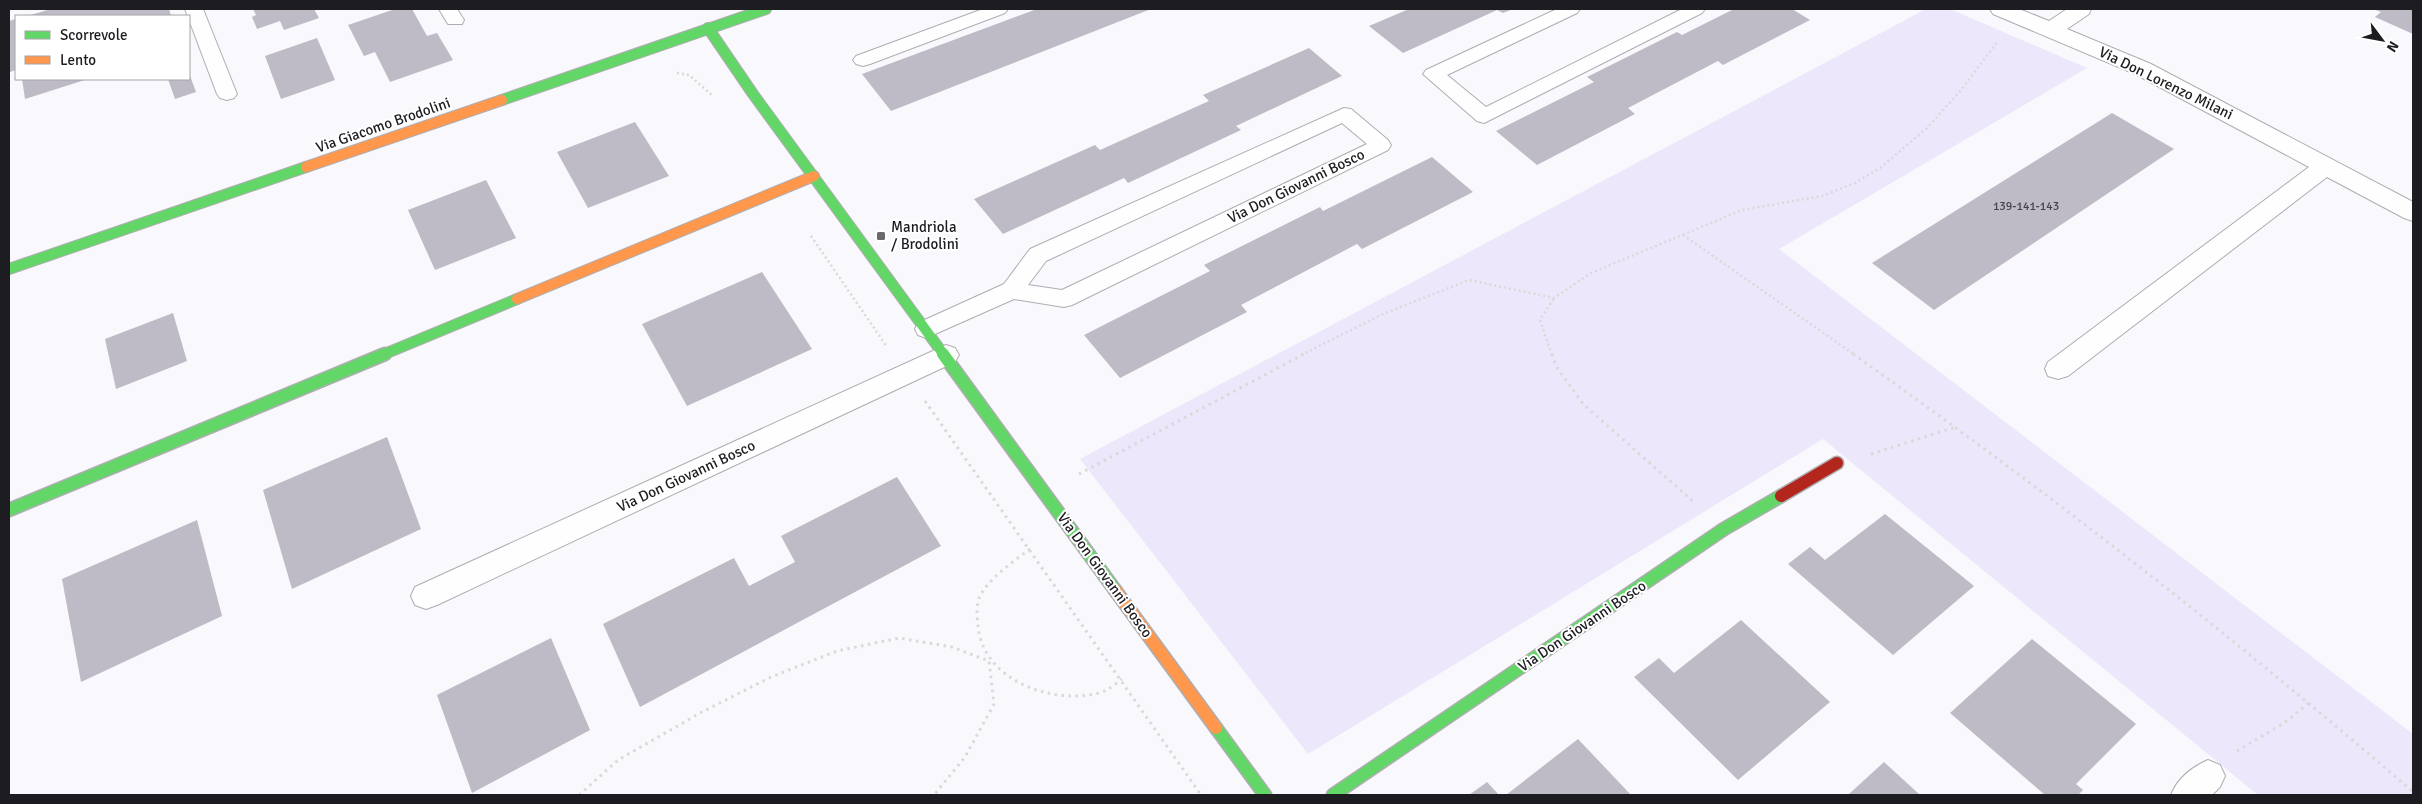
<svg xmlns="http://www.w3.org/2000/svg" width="2422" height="804" font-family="Signika,sans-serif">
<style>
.green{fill:#ede7fb}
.building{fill:#bebac6}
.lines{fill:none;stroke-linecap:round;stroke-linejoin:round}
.lane-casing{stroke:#aeadb1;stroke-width:2}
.street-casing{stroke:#aeadb1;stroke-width:2}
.fast-far1-casing{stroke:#aeadb1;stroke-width:12}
.fast-casing{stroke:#aeadb1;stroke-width:15}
.slow-far1-casing{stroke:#aeadb1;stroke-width:12}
.slow-casing{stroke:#aeadb1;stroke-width:15}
.jam-casing{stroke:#aeadb1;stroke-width:15}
.path-far1{stroke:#d9d9d9;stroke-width:2.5;stroke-dasharray:2 3;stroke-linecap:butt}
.path{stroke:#d9d9d9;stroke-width:3;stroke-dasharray:2.5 4.5;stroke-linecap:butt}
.lane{fill:#fefeff;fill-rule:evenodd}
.street{fill:#fefeff;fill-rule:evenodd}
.fast-far1{stroke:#63d668;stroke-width:10}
.fast{stroke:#63d668;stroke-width:12}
.slow-far1{stroke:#ff974d;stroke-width:10}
.slow{stroke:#ff974d;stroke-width:12}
.jam{stroke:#b3261e;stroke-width:12}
.poi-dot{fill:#6a696d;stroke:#fff;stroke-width:2}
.labels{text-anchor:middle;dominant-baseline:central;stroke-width:4;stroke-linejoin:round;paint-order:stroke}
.number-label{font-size:12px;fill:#45444a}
.street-label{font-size:15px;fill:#1d1c20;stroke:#fff}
.poi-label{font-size:15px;fill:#1d1c20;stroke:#fff;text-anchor:start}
</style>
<rect width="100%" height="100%" fill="#f9f8fc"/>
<!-- green -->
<polygon class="green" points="1926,9 1950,9 2087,68 1779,249 2413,734 2413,795 2258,795 1823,439 1308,754 1080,459"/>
<!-- building -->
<g class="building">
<polygon points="51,9 169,9 171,16 27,16"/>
<polygon points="253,9 314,9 319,18 284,30 280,21 257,29 252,17 256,15"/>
<polygon points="395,9 412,9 427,36 437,33 453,60 390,82 375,52 364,56 348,25"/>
<polygon points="1037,9 1151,9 891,111 862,74"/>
<polygon points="1409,9 1513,9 1503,13 1497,10 1403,53 1369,26"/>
<polygon points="1734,9 1792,9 1810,20 1723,65 1718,61 1628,108 1635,114 1537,165 1496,131 1594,82 1587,77 1677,32 1682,35"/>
<polygon points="2373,9 2413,9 2413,34 2375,17 2381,12"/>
<polygon points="16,19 16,70 10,72 9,21"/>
<polygon points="317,38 335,80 281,99 265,56"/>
<polygon points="1309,48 1342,76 1236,126 1241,130 1128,183 1124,178 1003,234 974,199 1095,145 1100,150 1209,101 1203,95"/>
<polygon points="189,73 196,92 175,99 168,79 189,79"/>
<polygon points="22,79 88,79 25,99"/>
<polygon points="2112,113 2174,149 1934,310 1872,263"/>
<polygon points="635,122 669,176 588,208 557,152"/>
<polygon points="1432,157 1473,192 1362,249 1357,244 1241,305 1247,312 1120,378 1084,335 1210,271 1204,265 1320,207 1323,211"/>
<polygon points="486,180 516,238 435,270 408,210"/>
<polygon points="762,272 812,349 687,406 642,324"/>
<polygon points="173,313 187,361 116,389 105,339"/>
<polygon points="387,437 421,529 292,589 263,490"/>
<polygon points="897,477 941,546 640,707 603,624 734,558 749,586 795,562 781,536"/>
<polygon points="1885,514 1974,586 1893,655 1788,564 1810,547 1825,560"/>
<polygon points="197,520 222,616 81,682 62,579"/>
<polygon points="1741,620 1830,702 1738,780 1634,677 1659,658 1674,673"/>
<polygon points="551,638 590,730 472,793 437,695"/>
<polygon points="2032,639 2136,724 2076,784 2083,790 2078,795 2045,795 1950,713"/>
<polygon points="1578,739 1631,795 1506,795"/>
<polygon points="1884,762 1920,795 1848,795"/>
<polygon points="1487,782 1499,795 1469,795"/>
</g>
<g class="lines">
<defs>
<g id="lane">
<polygon points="185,9 203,9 237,94 234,98 227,100 220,98 217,94"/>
<polygon points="439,9 457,9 464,20 462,24 448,24"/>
<polygon points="983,9 1008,9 1005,13 870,64 863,66 856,64 853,60 856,56"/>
<polygon points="1557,9 1580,9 1577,13 1447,75 1486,107 1682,9 1705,9 1702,13 1484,123 1477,121 1423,74 1426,70"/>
<path d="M1344,108L1351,109L1388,140L1391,145L1388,150L1072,305L1064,307L1014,299L926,338L918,335L915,329L918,323L1004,284L1030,249ZM1342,123L1367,144L1062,290L1028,285L1046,261Z"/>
</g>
<g id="street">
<polygon points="1990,9 2019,9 2049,21 2067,9 2091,9 2089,14 2067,29 2151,64 2413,202 2413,221 2404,218 2327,177 2068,376 2058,379 2048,376 2045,369 2048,362 2309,167 2135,74 1993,14"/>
<polygon points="946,345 955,348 959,355 955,362 437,605 426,609 415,605 411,596 415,587"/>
<path d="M2208,760L2220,765L2225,776L2220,787L2212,795H2171C2177,779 2192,767 2208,760Z"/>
</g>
<g id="fast-far1">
<polyline points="708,28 753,94 944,355"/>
<polyline points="502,100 766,9"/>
<polyline points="9,269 306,167"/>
<polyline points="382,355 517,299"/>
</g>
<g id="fast">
<polyline points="943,354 1115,590"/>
<polyline points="9,510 385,354"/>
<polyline points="1216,728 1265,795"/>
<polyline points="1333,795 1724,529 1781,496"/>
</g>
<g id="slow-far1">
<polyline points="306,167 502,100"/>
<polyline points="517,299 814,176"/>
</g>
<polyline id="slow" points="1115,590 1216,728"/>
<polyline id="jam" points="1781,496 1837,463"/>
</defs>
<!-- lane casing -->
<use href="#lane" class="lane-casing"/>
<!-- street casing -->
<use href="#street" class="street-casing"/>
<!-- fast-far1 casing -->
<use href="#fast-far1" class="fast-far1-casing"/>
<!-- fast casing -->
<use href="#fast" class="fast-casing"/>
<!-- slow-far1 casing -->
<use href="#slow-far1" class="slow-far1-casing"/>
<!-- slow casing -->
<use href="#slow" class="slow-casing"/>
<!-- jam casing -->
<use href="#jam" class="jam-casing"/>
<!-- path-far1 -->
<g class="path-far1">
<polyline points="677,73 689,75 713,96"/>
<polyline points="1683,235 1855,355"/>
<polyline points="811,236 887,347"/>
<polyline points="1301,355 1383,314 1469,280 1554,298 1591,273 1742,210 1822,196 1855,183 1880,168 1927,128 1961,90 1998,41"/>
<polyline points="1552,355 1540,320 1554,298"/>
</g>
<!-- path -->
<g class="path">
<polyline points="1552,354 1556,366 1583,404 1696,504"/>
<path d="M1853,354C2047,491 2234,637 2413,792"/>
<polyline points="925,401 1201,795"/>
<polyline points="1871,454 1956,427"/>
<polyline points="1079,474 1304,354"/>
<path d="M1030,549C1013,562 991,576 980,596C976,604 977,617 978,626C983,680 1051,705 1099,693C1108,691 1115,684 1122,679"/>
<polyline points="2237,751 2284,723 2309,703"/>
<polyline points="579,795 618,760 702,712 771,677 837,651 899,638 952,647 989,661 994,704 965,757 934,795"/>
</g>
<!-- lane -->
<use href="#lane" class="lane"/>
<!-- street -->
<use href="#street" class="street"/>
<!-- fast-far1 -->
<use href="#fast-far1" class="fast-far1"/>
<!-- fast -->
<use href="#fast" class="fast"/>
<!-- slow-far1 -->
<use href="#slow-far1" class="slow-far1"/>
<!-- slow -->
<use href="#slow" class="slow"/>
<!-- jam -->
<use href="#jam" class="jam"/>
</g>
<!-- markers -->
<rect class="poi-dot" x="876" y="231" width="10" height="10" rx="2.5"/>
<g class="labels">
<!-- number labels -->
<g class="number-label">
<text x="2026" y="206">139-141-143</text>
</g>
<!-- street labels -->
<g class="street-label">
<text transform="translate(2166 83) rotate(26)">Via Don Lorenzo Milani</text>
<text transform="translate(383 125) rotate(-19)">Via Giacomo Brodolini</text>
<text transform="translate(1296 186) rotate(-26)">Via Don Giovanni Bosco</text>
<text transform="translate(686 476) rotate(-25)">Via Don Giovanni Bosco</text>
<text transform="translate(1105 575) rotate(54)">Via Don Giovanni Bosco</text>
<text transform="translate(1582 626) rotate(-34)">Via Don Giovanni Bosco</text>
</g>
<!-- poi labels -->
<g class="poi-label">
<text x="891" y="227">Mandriola<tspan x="891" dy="17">/ Brodolini</tspan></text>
</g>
</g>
<!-- border -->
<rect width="2422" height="804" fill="none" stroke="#1d1c20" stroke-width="20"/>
<!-- legend -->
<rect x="15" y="15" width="175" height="65" fill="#ffffff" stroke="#a5a4a6"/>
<rect x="25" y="31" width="25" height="8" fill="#63d668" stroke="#a5a4a6"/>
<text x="60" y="40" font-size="15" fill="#1d1c20">Scorrevole</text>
<rect x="25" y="56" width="25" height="8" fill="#ff974d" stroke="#a5a4a6"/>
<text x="60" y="65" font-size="15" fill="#1d1c20">Lento</text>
<!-- north arrow -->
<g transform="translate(2382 40) rotate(122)" stroke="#ffffff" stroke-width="4" paint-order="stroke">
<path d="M0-4L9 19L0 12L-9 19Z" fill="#1d1c20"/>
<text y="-8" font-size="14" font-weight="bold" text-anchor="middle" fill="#1d1c20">N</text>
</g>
</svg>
